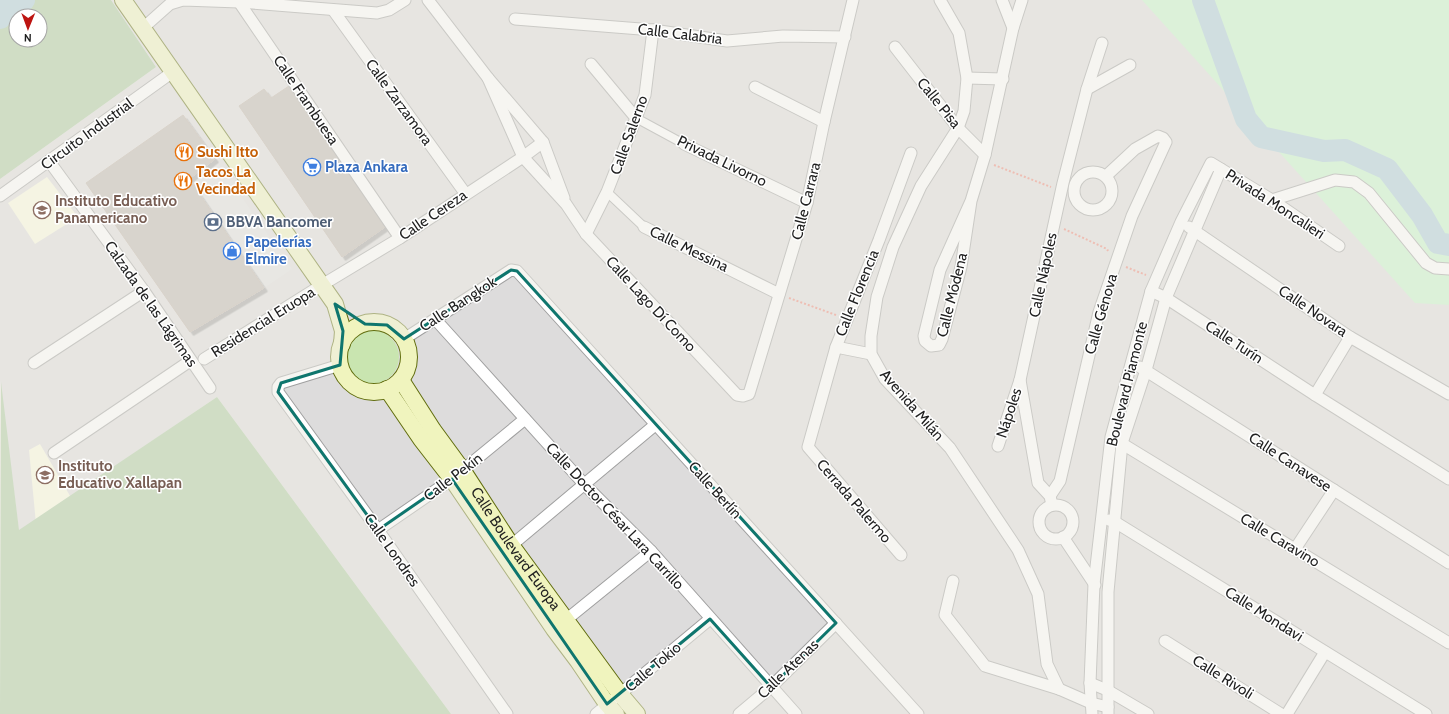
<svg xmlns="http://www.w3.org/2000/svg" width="1449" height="714" font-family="Cabin,sans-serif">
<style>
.residential{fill:#dddcdc}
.education{fill:#fcfce1}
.grass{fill:#c9e5b0}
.forest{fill:#aaca9e;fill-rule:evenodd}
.park{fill:#c6f5cb}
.parking{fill:#dfdfdf}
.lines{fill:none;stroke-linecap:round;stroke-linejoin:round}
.river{stroke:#aacdd9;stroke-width:22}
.building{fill:#bcb5af;stroke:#bfb3a9;filter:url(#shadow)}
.pedestrian-casing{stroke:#a0a0a0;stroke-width:10}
.minor-casing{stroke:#a0a0a0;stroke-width:13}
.secondary-casing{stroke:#616d0e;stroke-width:18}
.path{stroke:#ee8577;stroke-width:2;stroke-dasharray:2 2;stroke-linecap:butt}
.pedestrian{stroke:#fff;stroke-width:8}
.minor{stroke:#fff;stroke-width:11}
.secondary{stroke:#f0f4be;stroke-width:16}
.marked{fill:none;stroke:#0f766e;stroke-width:3;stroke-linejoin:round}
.labels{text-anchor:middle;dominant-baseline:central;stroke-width:3;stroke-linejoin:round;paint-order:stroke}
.street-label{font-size:15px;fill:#1f1f1f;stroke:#fff}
.food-label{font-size:15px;font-weight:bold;fill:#c56008;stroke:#fff;text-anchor:start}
.shop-label{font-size:15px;font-weight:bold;fill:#366cbe;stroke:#fff;text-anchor:start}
.education-label{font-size:15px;font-weight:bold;fill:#785e54;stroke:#fff;text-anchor:start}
.service-label{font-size:15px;font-weight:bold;fill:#4e5e75;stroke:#fff;text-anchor:start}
</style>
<defs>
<filter id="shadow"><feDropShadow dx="3.5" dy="3.5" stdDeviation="0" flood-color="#0004"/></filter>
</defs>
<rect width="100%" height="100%" fill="#efece6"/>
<!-- residential -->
<polygon class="residential" points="111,0 1449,0 1449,714 451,714 217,397 19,531 0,381 0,179 156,67"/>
<!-- education -->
<g class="education">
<polygon points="47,177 78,217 35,244 8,203"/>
<polygon points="40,444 73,501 36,524 29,450"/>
</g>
<!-- grass -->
<circle class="grass" cx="372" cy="357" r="27"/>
<!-- forest -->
<g class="forest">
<path d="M0,0H111L156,67L0,179ZM16,16H40V40H16Z"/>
<polygon points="1,382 19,530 217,397 451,714 0,714"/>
</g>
<!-- park -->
<polygon class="park" points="1142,0 1449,0 1449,305 1415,303"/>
<!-- parking -->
<polygon class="parking" points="215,159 292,269 264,288 189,179"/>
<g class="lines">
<!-- river -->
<g class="river">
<polyline points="1203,0 1246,119 1261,137 1324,151 1345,150 1387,169 1422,215 1438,243 1449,245"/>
<polyline points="0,18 8,7 24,0"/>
</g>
</g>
<!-- building -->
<g class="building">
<polygon points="289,86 385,227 342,257 239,106 264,89 271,98"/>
<polygon points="183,115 215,159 189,179 264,288 190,332 86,183"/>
</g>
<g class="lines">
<defs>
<g id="pedestrian">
<polyline points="636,118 684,144"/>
<polyline points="607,192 644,227"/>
</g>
<g id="minor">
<polyline points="428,0 488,78 543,142 564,198"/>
<polyline points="940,0 959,33 967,78 964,111 958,128 921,186 893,247 877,297 871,336 871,354 885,379 950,448 1018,550 1038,594 1047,664 1059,689"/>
<polyline points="1002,0 1013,28"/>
<polyline points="239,2 400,238"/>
<polyline points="333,10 465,193"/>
<polyline points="515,19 653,30 727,41 783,36 845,37"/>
<polyline points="143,28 170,4 183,0 239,2 377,13 389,10 405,0"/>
<polyline points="895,47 958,128 985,155"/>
<polyline points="591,64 636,118"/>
<polyline points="488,78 523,157 566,204 586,234 737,395 743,396 749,394 807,203 824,122 853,0"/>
<polyline points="967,78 1003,79"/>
<polyline points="755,87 824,122"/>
<polyline points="1087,89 1130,65"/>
<polyline points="684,144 807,203"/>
<polyline points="49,161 144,291 210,388"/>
<circle cx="1093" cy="191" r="19"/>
<polyline points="0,196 174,71"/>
<polyline points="1272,200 1335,180 1354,182 1369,193 1426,263 1435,268 1449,269"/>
<polyline points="971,201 940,270 924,336 925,341 931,346 939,345 942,339 961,267 971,201 985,155 1013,28 1022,0"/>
<polyline points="644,227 779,294"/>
<polyline points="1189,227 1350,337 1449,394"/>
<polyline points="586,234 607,192 645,95 653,30"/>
<polyline points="1151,291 1166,298 1315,395 1449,479"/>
<polyline points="435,319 584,484 651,551 796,714"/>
<polyline points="404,339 511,270 517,271 918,714"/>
<polyline points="836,347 871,354"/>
<polyline points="204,359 322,285 400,238 523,157 543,142"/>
<polyline points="34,363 144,291"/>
<polyline points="340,365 281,383 278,387 278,392 378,530 507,714"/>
<polyline points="1140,367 1449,563"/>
<polyline points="1315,395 1350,337"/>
<polyline points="1116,440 1449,643"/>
<polyline points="998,446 1020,380"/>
<polyline points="54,453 190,361"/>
<polyline points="1050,496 1060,481 1099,312 1132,216 1166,142 1163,138 1158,136 1135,149 1106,176"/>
<polyline points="1052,505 1050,496 1038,483 1020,380 1063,183 1087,89 1102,43"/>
<circle cx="1056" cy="522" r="17"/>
<polyline points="1109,520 1115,522 1426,714"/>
<polyline points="378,530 452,479 525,419"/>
<polyline points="1063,537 1095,585"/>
<polyline points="507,549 655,425"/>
<polyline points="1295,549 1334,490"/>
<polyline points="901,555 808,447 836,347 879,240 911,153"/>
<polyline points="953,581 945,615 985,666 1059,689 1091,703 1108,707"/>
<polyline points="561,624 651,551"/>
<polyline points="1165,641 1281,714"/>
<polyline points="1090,683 1107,690 1148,714"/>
<polyline points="596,714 710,619"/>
<polyline points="739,714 771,687 836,623"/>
<polyline points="1092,714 1090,683 1094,584 1111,437 1151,291 1181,222 1211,163 1272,200 1339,246"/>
<polyline points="1108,714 1108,592 1122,443 1146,370 1166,298 1221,169"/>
<polyline points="1287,714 1325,652"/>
</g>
<g id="secondary">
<polyline points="123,0 335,304 343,331 342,344"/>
<circle cx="374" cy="357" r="35"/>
<path id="s1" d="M401,380L433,430L463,471L511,545L620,694L637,714"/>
<polyline points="387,389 421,439 452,479 554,629 578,661 607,704 616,714"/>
</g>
</defs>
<!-- pedestrian casing -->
<use href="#pedestrian" class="pedestrian-casing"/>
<!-- minor casing -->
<use href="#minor" class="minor-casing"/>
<!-- secondary casing -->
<use href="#secondary" class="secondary-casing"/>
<!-- path -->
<g class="path">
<polyline points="994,165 1051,187"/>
<polyline points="1064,229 1107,249 1108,251"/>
<polyline points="1126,267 1146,275"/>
<polyline points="789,298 836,315"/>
</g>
<!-- pedestrian -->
<use href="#pedestrian" class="pedestrian"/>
<!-- minor -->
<use href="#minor" class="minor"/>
<!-- secondary -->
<use href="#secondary" class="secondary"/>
</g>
<!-- marked area -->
<path d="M0 0H1449V714H0ZM511,270L517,271L836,623L771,687L710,619L607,704L452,479L378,530L278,392L281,383L340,365L343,331L335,304L365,324L387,325L404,339Z" fill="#efece6" fill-opacity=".55" fill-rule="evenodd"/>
<path class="marked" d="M511,270L517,271L836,623L771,687L710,619L607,704L452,479L378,530L278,392L281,383L340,365L343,331L335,304L365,324L387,325L404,339Z"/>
<!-- icons -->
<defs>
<symbol id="restaurant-ring" viewBox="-11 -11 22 22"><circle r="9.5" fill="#fff" stroke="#e8710a" stroke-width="1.5"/><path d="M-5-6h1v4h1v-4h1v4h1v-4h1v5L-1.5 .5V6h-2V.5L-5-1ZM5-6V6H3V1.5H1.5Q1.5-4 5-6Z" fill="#e8710a"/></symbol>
<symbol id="supermarket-ring" viewBox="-11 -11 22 22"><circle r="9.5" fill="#fff" stroke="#3f7fe0" stroke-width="1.5"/><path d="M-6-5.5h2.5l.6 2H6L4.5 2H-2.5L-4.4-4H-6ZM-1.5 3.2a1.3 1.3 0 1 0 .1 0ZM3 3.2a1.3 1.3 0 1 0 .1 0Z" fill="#3f7fe0"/></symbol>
<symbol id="school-ring" viewBox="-11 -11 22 22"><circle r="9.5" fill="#fff" stroke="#8d6e63" stroke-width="1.5"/><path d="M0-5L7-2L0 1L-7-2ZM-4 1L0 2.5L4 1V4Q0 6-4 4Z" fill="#8d6e63"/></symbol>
<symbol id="bank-ring" viewBox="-11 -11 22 22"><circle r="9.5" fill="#fff" stroke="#5c6f8a" stroke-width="1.5"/><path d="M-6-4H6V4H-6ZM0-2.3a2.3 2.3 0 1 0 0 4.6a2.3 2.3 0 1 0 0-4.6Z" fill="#5c6f8a"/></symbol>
<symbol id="shop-ring" viewBox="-11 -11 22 22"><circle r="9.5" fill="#fff" stroke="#3f7fe0" stroke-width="1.5"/><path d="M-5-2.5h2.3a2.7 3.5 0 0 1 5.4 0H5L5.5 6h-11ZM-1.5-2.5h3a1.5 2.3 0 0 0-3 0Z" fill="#3f7fe0"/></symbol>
</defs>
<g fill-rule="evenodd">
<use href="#restaurant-ring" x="174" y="142" width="20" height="20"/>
<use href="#supermarket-ring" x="302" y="157" width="20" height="20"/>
<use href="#restaurant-ring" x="173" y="171" width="20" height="20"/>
<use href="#school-ring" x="32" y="200" width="20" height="20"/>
<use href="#bank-ring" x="203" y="212" width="20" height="20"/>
<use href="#shop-ring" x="222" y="241" width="20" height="20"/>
<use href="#school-ring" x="35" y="465" width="20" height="20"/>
</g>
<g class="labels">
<!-- street labels -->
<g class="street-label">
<text transform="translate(680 34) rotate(7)">Calle Calabria</text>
<text transform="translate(306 100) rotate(56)">Calle Frambuesa</text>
<text transform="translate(399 102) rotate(54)">Calle Zarzamora</text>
<text transform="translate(939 103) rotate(51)">Calle Pisa</text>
<text transform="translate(87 134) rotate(-36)">Circuito Industrial</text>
<text transform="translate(629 135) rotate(-70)">Calle Salerno</text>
<text transform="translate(722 161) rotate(26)">Privada Livorno</text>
<text transform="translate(806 201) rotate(-76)">Calle Carrara</text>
<text transform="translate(1275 204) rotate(33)">Privada Moncalieri</text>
<text transform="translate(433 215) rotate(-34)">Calle Cereza</text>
<text transform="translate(689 249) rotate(26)">Calle Messina</text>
<text transform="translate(1043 275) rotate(-78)">Calle Nápoles</text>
<text transform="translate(857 293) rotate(-68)">Calle Florencia</text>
<text transform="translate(952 295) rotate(-76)">Calle Módena</text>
<text transform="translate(151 304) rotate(55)">Calzada de las Lágrimas</text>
<text transform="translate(458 304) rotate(-33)">Calle Bangkok</text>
<text transform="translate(651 304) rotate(47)">Calle Lago Dí Como</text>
<text transform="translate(1313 311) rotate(34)">Calle Novara</text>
<text transform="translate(1101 314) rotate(-74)">Calle Génova</text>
<text transform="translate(263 322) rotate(-32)">Residencial Eruopa</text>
<text transform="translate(1234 342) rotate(33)">Calle Turín</text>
<text transform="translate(1127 384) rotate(-76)">Boulevard Piamonte</text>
<text transform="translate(912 405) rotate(49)">Avenida Milán</text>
<text transform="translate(1009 413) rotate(-72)">Nápoles</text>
<text transform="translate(1290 462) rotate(33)">Calle Canavese</text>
<text transform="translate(453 477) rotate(-37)">Calle Pekín</text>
<text transform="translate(715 490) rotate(48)">Calle Berlín</text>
<text transform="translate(854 501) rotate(49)">Cerrada Palermo</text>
<text transform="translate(615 516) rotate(47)">Calle Doctor César Lara Carrillo</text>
<text transform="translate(1280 540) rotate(31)">Calle Caravino</text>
<text stroke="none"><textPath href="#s1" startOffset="204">Calle Boulevard Europa</textPath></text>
<text transform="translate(392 550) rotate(55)">Calle Londres</text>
<text transform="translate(1264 614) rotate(32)">Calle Mondavi</text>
<text transform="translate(653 667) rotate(-40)">Calle Tokio</text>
<text transform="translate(788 669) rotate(-44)">Calle Atenas</text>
<text transform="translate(1223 677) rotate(32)">Calle Rivoli</text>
</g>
<!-- food labels -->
<g class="food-label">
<text x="197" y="152">Sushi Itto</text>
<text x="196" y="172">Tacos La<tspan x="196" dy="17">Vecindad</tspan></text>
</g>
<!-- shop labels -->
<g class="shop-label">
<text x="325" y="167">Plaza Ankara</text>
<text x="245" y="242">Papelerías<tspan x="245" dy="17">Elmire</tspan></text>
</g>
<!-- education labels -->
<g class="education-label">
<text x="55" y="201">Instituto Educativo<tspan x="55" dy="17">Panamericano</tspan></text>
<text x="58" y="466">Instituto<tspan x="58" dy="17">Educativo Xallapan</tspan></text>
</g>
<!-- service labels -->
<g class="service-label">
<text x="226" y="222">BBVA Bancomer</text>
</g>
</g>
<!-- north arrow -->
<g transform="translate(28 28) rotate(181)"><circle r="19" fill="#ffffff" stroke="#a5a5a5"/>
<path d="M0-3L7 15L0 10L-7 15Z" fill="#bd1411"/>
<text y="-6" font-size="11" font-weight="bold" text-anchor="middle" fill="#1f1f1f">N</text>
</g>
</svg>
